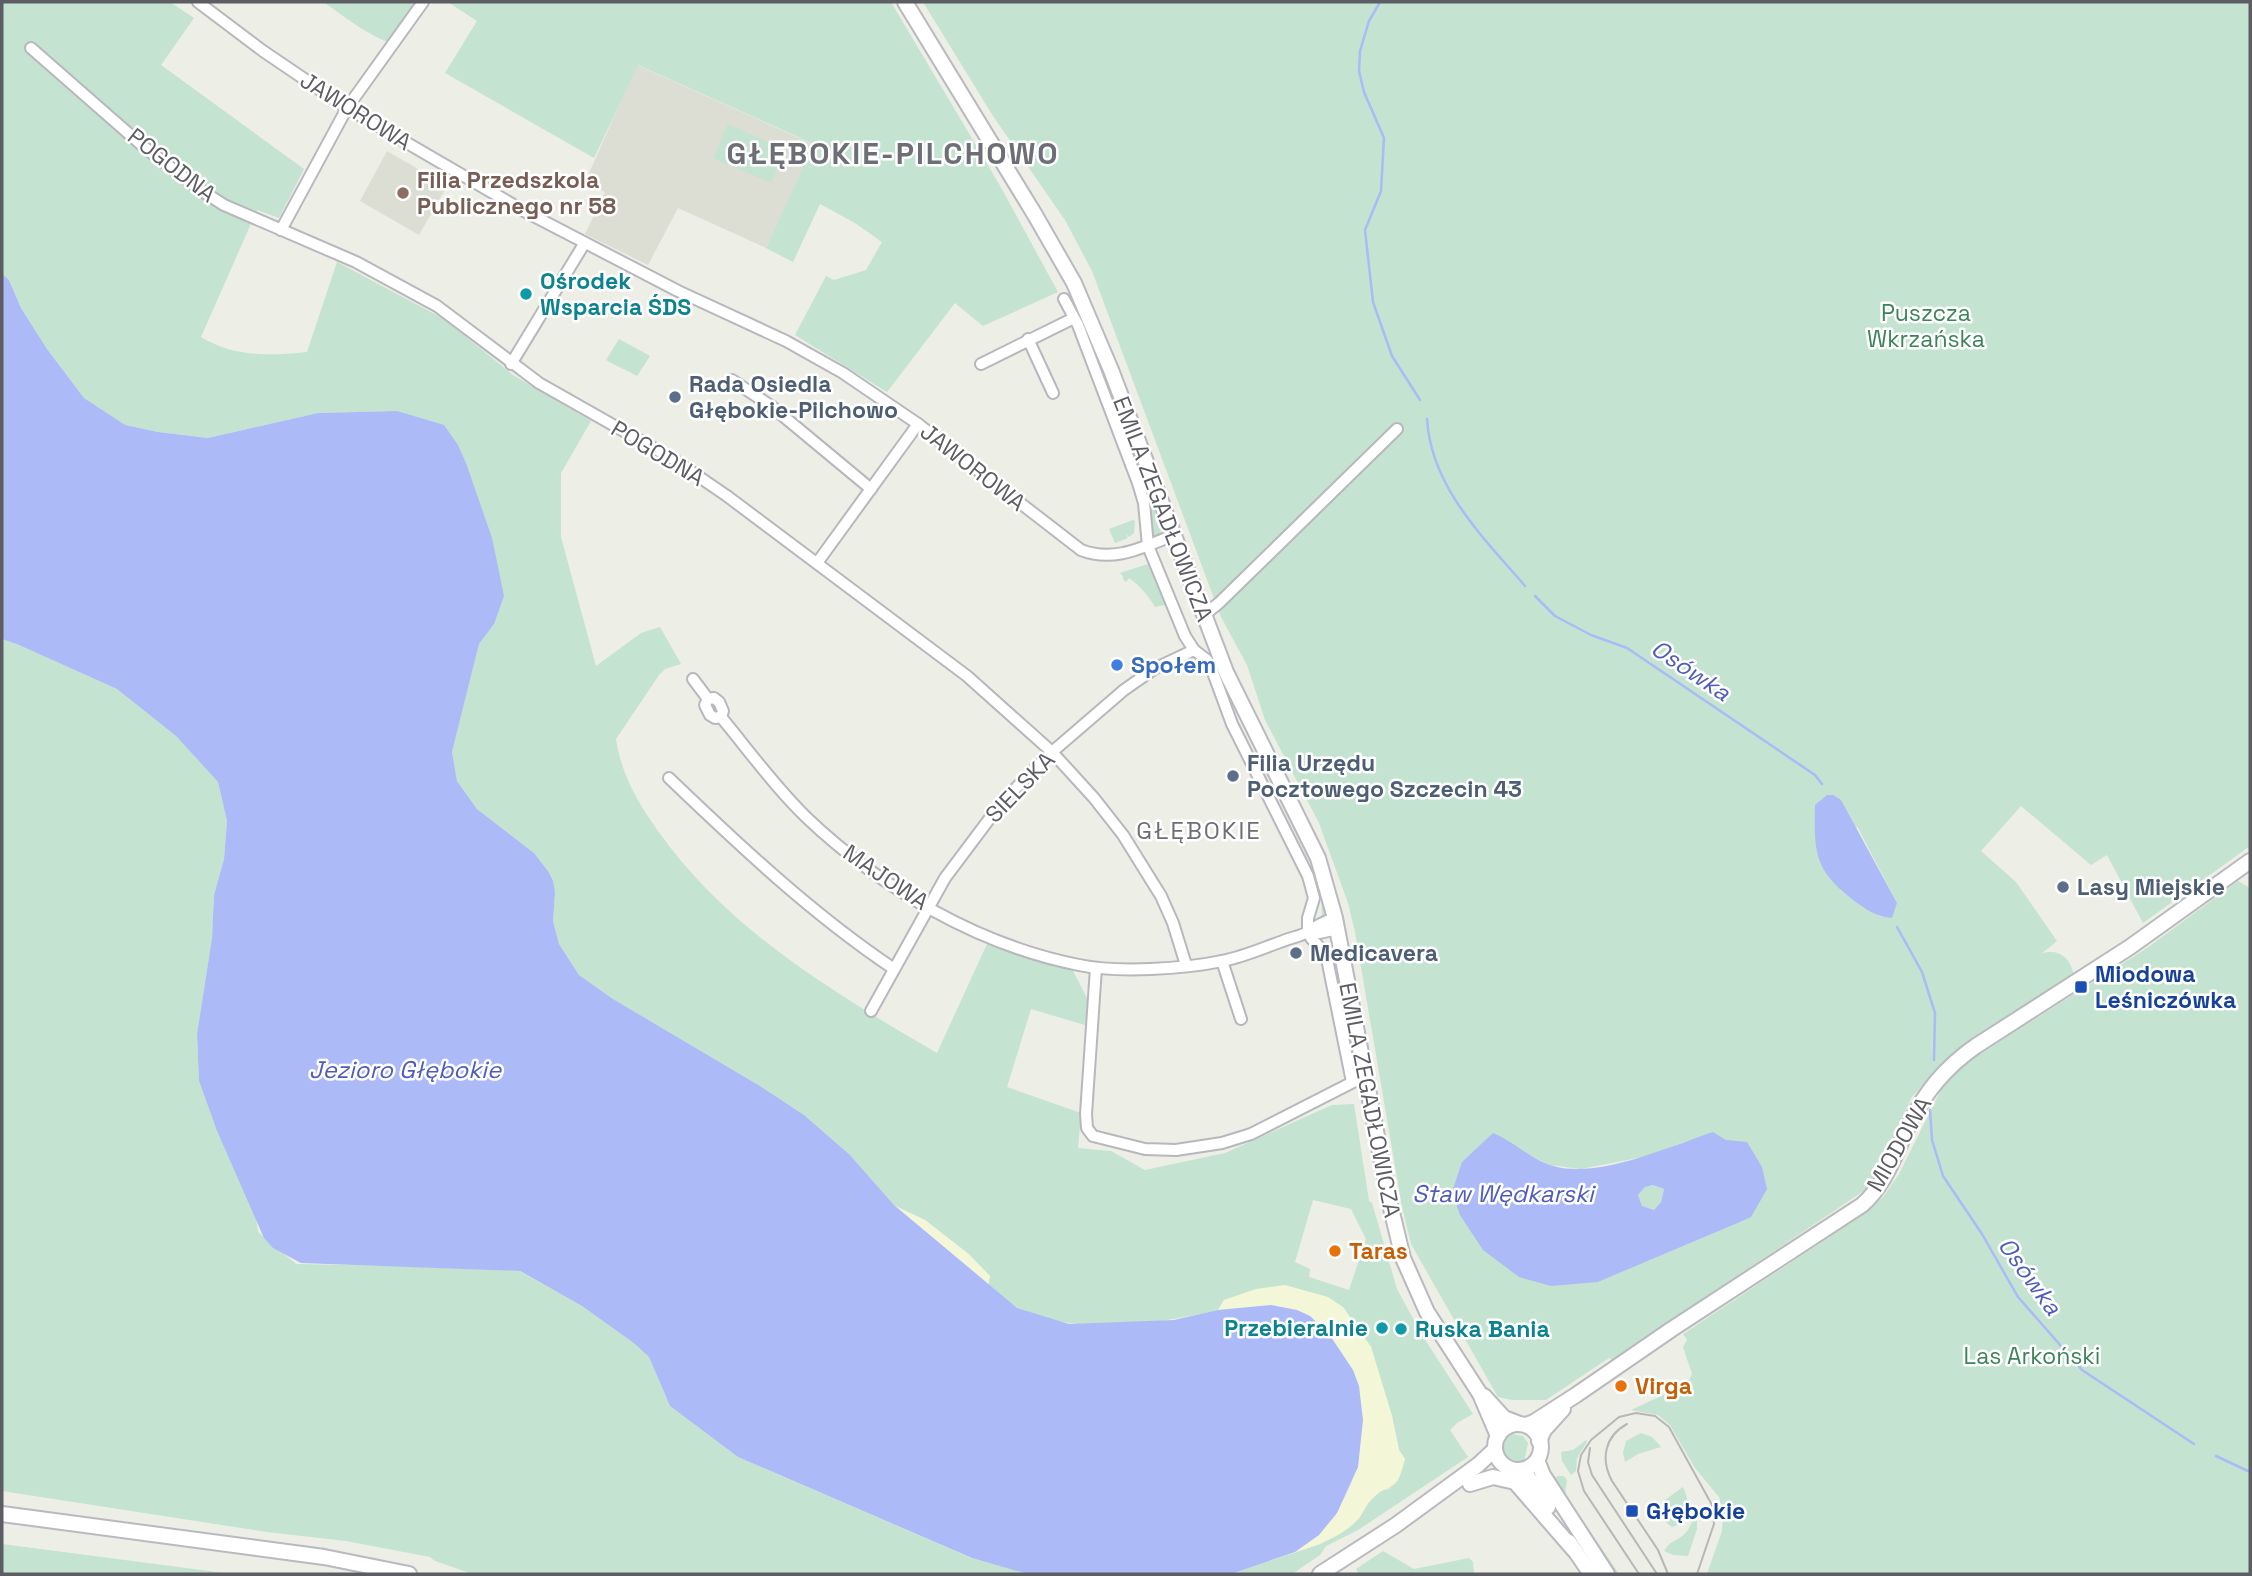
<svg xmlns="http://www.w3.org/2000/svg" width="2252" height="1576" font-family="'Space Grotesk',sans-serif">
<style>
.education{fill:#dcded4}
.green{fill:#c4e3d0;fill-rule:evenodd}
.sand{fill:#f3f7d7}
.water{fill:#acbaf8;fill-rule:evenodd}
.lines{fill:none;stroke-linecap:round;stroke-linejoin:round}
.stream{stroke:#acbaf8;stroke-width:2.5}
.street-casing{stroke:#b8b7be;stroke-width:14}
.secondary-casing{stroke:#b9b9c0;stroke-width:18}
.street{stroke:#fff;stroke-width:10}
.secondary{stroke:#fff;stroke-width:14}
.tram{stroke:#b7b7b8;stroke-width:2}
.education-dot{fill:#8d6e63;stroke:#fff;stroke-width:2.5}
.culture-dot{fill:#0f9aa8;stroke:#fff;stroke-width:2.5}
.service-dot{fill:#5c6f8a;stroke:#fff;stroke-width:2.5}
.shop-dot{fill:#3f7fe0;stroke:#fff;stroke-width:2.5}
.transit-dot{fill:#1a4fb4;stroke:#fff;stroke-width:2.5}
.food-dot{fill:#e8710a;stroke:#fff;stroke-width:2.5}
.labels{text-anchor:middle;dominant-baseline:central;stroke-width:5;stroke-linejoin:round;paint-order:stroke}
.street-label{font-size:23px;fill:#5d5d64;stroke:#fff}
.education-label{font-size:23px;font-weight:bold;fill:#785e54;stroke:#fff;text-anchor:start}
.culture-label{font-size:23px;font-weight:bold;fill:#0d838f;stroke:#fff;text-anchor:start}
.park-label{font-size:23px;fill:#3d835a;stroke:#fff}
.service-label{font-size:23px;font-weight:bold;fill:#4e5e75;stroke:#fff;text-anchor:start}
.shop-label{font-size:23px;font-weight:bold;fill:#366cbe;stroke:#fff;text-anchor:start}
.transit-label{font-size:23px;font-weight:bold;fill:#164399;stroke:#fff;text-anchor:start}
.food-label{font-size:23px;font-weight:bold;fill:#c56008;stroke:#fff;text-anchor:start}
.water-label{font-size:24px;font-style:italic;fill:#505cb9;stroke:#fff}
.neighbourhood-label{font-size:24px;letter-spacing:2px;fill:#6e6f76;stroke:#fff}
.district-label{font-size:30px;font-weight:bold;letter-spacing:2px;fill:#6e6f76;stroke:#fff}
</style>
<rect width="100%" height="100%" fill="#edeee5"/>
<!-- education -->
<g class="education">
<polygon points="637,65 815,145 766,248 678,208 648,265 585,234 605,192 585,182"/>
<polygon points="387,151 447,186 419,235 360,201"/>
</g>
<!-- green -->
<g class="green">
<path d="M2,2H170L194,18L161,65L304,169L279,218L257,210L201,337C234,357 269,356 307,352L337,262L444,319L513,375L591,421L561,473V537L596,666L641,633L660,627L681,664L665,669L659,675L616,739C621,774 638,803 658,831C728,930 834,993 937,1053L987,944L1073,971L1089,1002L1085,1025L1031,1009L1007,1087L1081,1113L1078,1148L1111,1151L1145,1170L1225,1153L1332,1105L1354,1104L1369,1201L1372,1203L1397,1289L1422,1335L1473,1414L1457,1423L1450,1430L1468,1457L1358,1530L1326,1546L1320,1555L1295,1572L1291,1574H1231L1321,1544L1359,1518L1369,1502L1380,1491L1389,1489L1405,1459L1399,1450L1392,1416L1371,1347L1343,1307L1262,1289L1224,1300L1218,1310C1157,1324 1077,1336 1019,1309C1008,1304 998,1293 988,1286L990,1276L969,1254L925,1220L894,1205L850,1155L804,1115L760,1086L613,999L579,975L559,944L553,921L555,893L548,871L534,853L477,809L457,781L452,752L479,644L494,624L477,499L458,445L413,417L397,411L318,413L208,438L158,432L124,425L84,398L47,349L21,308L9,280L2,274ZM1313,1200L1351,1209L1366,1239L1349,1290L1309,1277L1310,1269L1295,1262Z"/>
<path d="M324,2H427L398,46C370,37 347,19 324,2Z"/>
<polygon points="448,2 891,2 999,184 1058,292 983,326 955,303 887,392 795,335 826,276 834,280 866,270 882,242 855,223 820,204 793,262 766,248 814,144 638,65 594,158 445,73 477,21"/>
<path d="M923,2H2250V846L2143,923L2107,855L2091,865L2021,806L1981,851L2016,882L2057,941L2041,954C2056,948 2070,956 2073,973L1963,1045L1942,1063L1912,1097L1868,1188L1612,1360L1609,1358L1546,1400H1512L1498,1397L1411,1244L1402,1207L1355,932L1348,903L1319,823L1265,720L1247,665L1221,617L1092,271L1065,220L993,116ZM1857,826L1897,903L1882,917L1865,909L1840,890ZM1713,1133L1726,1140L1733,1225L1598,1282L1462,1162L1533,1157L1550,1165L1581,1169L1658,1154L1678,1144Z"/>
<polygon points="728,124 786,150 771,183 713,158"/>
<polygon points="1073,290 1164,527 1159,536 1151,535 1148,507 1066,296"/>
<path d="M619,339L650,356L637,376C628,370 617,367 606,360Z"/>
<polygon points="1133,520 1135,521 1134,533 1129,537 1125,533 1128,538 1115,543 1109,529"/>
<path d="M1148,564L1165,605L1155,607C1149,596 1140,586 1129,578L1126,582L1123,579V576L1120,573Z"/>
<polygon points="2,639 19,645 117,689 176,736 218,782 227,821 224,859 214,895 212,938 197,1034 199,1081 217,1131 256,1218 258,1232 296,1264 396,1266 519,1271 582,1306 635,1344 649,1357 670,1406 738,1457 971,1558 1030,1574 473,1574 435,1561 430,1557 346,1541 267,1532 2,1491"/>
<polygon points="1208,640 1246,726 1308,847 1327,905 1327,913 1322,918 1321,891 1314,871 1242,724 1205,641"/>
<polygon points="2238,881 2250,888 2250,1574 1707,1574 1722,1531 1723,1512 1719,1497 1695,1468 1670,1425 1658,1415 1631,1410 1687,1384 1692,1374 1683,1347 1687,1340 1683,1334 1858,1218 1883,1197 1899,1174 1944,1084 1969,1061 2147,948"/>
<polygon points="1653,1185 1664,1189 1661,1202 1654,1210 1642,1206 1638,1195 1645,1187"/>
<polygon points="1641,1433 1652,1437 1661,1447 1638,1454 1625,1462 1623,1453 1626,1441"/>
<polygon points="1512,1434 1523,1436 1528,1443 1524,1463 1507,1458 1501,1449 1505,1438"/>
<polygon points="1586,1440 1587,1442 1577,1458 1576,1471 1571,1475 1562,1461 1561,1452 1573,1450"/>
<polygon points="1557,1476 1564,1476 1567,1480 1565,1494 1619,1574 1612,1574 1552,1481"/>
<path d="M1683,1487C1690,1501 1688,1509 1683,1523L1672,1527L1662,1519L1672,1512L1665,1500Z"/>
<path d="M1693,1519L1697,1520V1529L1688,1556L1673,1555L1664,1551C1674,1535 1685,1543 1693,1519Z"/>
<polygon points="2,1544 232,1574 2,1574"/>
<polygon points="1383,1551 1414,1569 1469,1558 1473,1562 1474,1574 1359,1574 1356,1569"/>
</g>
<!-- sand -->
<g class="sand">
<polygon points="894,1206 925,1220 968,1254 990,1276 988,1286 984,1280"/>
<path d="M1285,1285L1328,1297L1343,1307L1371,1347L1392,1416L1399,1450L1405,1459C1396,1496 1392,1479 1372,1499C1366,1504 1364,1512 1359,1518C1344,1536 1318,1545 1295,1552L1319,1535L1337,1513L1352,1484L1353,1370L1329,1334L1310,1316L1297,1310L1271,1305L1218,1310L1224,1300L1256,1289Z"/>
</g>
<!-- water -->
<g class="water">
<polygon points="2,274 9,280 21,308 47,349 84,398 125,425 158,432 208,438 318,413 397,411 444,425 458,445 466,463 492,538 504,596 494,624 479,644 452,752 457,781 477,809 534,853 548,871 553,881 555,893 553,921 559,944 579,975 613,999 760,1086 804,1115 850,1155 894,1205 1017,1308 1069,1324 1174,1320 1218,1310 1271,1305 1297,1310 1310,1316 1329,1334 1353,1370 1359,1386 1363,1420 1358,1467 1337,1513 1319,1535 1295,1552 1231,1574 1028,1574 972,1558 738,1457 670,1406 649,1357 635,1344 582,1306 520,1271 301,1263 273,1248 264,1238 217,1131 199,1081 197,1034 212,938 214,895 224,859 227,821 218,782 176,736 117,689 19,645 2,639"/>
<path d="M1827,795H1833L1841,800L1897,903L1892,918C1876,917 1865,909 1853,900C1814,870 1814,852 1815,805Z"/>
<path d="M1713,1132L1726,1140L1747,1142L1762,1167L1767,1189L1751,1217L1733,1225L1598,1282L1551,1286L1519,1277L1483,1250L1460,1215L1452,1192L1462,1162L1493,1133C1513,1141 1529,1158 1550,1165C1595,1181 1670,1146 1713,1132ZM1653,1185L1664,1189L1661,1202L1654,1210L1642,1206L1638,1195L1645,1187Z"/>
</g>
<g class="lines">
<!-- stream -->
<g class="stream">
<polyline points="1380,2 1369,21 1360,51 1359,71 1364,92 1384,138 1381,191 1365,230 1373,302 1392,356 1420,400"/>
<path d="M1427,419C1431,487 1483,537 1525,586"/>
<polyline points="1535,596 1555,616 1591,635 1627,648 1815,775 1822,784"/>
<polyline points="1897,927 1922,972 1935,1013 1934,1060"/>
<polyline points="1930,1110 1932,1140 1943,1176 1982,1234 2018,1297 2082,1370 2194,1444"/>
<polyline points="2216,1456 2250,1472"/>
</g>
<defs>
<g id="street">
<path d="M198,2L263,51L347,108L524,211L678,291L786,341L843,373L918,424L1081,550C1114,563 1143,547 1174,535"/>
<polyline points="31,48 144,147 199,189 224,205 356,262 437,306 539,383 673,459 727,496 967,676 1052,752 1094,798 1123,835 1161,896 1173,923 1186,965"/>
<polyline points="281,230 347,108 423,2"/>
<polyline points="1064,299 1078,325 1138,483 1144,503 1148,546 1185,636 1194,650 1207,660 1211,667 1232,724 1308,876 1314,898 1308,918 1308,932 1311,938 1326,954 1352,1082"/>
<polyline points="1028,339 1053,393"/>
<polyline points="511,364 584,244"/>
<polyline points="981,364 1074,318"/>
<polyline points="732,380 771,406 871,489"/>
<polyline points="817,563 918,424"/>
<polyline points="1204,615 1219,603 1397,429"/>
<polyline points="693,679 708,699 714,698 719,702 723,711 721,717 715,718 710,715 705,705 708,699"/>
<path d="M721,717C750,752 775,787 807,818C882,889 978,945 1079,965C1117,973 1184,969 1222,961C1243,957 1263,948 1283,941C1290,938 1301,936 1308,932C1318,925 1323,922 1335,918"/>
<path d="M669,778C740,846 812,914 894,969"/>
<polyline points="1308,932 1319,933 1338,929"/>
<polyline points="1222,961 1241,1019"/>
<polyline points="1096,968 1086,1114 1087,1128 1093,1136 1145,1149 1176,1150 1222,1143 1251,1134 1357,1080"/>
<polyline points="871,1011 945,878 1002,802 1052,752 1124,690 1154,669 1194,650"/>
</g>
<g id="secondary">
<polyline points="905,2 1035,215 1074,283 1111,370 1226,672 1318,858 1335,918 1390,1204 1403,1258 1427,1312 1480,1394 1498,1436"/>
<polyline points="1484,1396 1504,1418 1517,1423"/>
<circle cx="1518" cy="1447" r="23"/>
<path d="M1526,1425L1534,1422L1576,1395L1672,1329L1862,1205C1886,1184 1895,1153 1909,1125C1924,1093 1947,1066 1976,1046L2130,947L2250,861"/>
<polyline points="1539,1441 1544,1430 1563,1409"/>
<polyline points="1537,1460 1543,1475 1607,1574"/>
<polyline points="1519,1470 1528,1477 1548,1507"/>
<polyline points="1470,1484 1493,1477 1515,1482 1574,1550"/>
<polyline points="2,1514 324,1557 409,1574"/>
<polyline points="1569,1542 1591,1574"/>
<polyline points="1320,1574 1396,1525 1478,1465 1494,1450"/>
</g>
</defs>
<!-- street casing -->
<use href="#street" class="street-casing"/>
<!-- secondary casing -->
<use href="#secondary" class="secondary-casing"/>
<!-- street -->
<use href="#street" class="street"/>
<!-- secondary -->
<use href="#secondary" class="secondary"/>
<!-- tram -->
<g class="tram">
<path d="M1627,1424C1605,1436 1600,1459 1612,1481L1658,1550L1668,1574"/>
<polyline points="1590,1448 1588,1462 1592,1475 1657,1574"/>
<polyline points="1639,1574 1584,1491 1578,1471 1581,1455 1591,1440 1619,1417 1636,1413 1655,1416 1669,1427 1712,1505 1714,1524 1697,1574"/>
</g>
</g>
<!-- markers -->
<circle class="education-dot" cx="403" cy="193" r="7"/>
<g class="culture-dot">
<circle cx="526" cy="294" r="7"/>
<circle cx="1382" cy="1328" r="7"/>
<circle cx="1401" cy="1329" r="7"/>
</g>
<g class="service-dot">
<circle cx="675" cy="397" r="7"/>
<circle cx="1233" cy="776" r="7"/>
<circle cx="2063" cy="887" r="7"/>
<circle cx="1296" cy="953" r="7"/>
</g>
<circle class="shop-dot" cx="1117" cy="665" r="7"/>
<g class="transit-dot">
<rect x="2074" y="980" width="14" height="14" rx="3.5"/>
<rect x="1625" y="1504" width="14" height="14" rx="3.5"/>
</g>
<g class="food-dot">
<circle cx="1335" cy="1251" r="7"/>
<circle cx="1621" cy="1386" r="7"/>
</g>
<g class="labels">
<!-- street labels -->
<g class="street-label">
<text transform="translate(356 111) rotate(32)">JAWOROWA</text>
<text transform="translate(172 165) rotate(38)">POGODNA</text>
<text transform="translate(658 453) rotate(31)">POGODNA</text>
<text transform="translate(973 467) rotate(38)">JAWOROWA</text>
<text transform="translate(1163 509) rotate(69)">EMILA ZEGADŁOWICZA</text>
<text transform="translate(1020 787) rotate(-46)">SIELSKA</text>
<text transform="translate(886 877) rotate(34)">MAJOWA</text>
<text transform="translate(1370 1100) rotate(79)">EMILA ZEGADŁOWICZA</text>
<text transform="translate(1899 1144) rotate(-60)">MIODOWA</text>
</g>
<!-- education labels -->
<g class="education-label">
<text x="417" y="180">Filia Przedszkola<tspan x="417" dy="26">Publicznego nr 58</tspan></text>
</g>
<!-- culture labels -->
<g class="culture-label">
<text x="540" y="281">Ośrodek<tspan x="540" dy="26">Wsparcia ŚDS</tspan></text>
<text x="1368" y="1328" text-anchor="end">Przebieralnie</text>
<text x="1415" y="1329">Ruska Bania</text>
</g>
<!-- park labels -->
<g class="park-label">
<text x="1926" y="313">Puszcza<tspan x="1926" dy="26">Wkrzańska</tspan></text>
<text x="2032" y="1356">Las Arkoński</text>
</g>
<!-- service labels -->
<g class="service-label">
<text x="689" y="384">Rada Osiedla<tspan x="689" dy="26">Głębokie-Pilchowo</tspan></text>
<text x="1247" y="763">Filia Urzędu<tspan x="1247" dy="26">Pocztowego Szczecin 43</tspan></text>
<text x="2077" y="887">Lasy Miejskie</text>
<text x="1310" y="953">Medicavera</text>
</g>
<!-- shop labels -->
<g class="shop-label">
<text x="1131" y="665">Społem</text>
</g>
<!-- transit labels -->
<g class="transit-label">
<text x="2095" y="974">Miodowa<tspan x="2095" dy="26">Leśniczówka</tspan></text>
<text x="1646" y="1511">Głębokie</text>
</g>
<!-- food labels -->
<g class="food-label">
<text x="1349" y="1251">Taras</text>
<text x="1635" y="1386">Virga</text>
</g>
<!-- water labels -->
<g class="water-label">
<text transform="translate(1691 670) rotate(34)">Osówka</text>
<text x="405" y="1069">Jezioro Głębokie</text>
<text x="1503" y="1193">Staw Wędkarski</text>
<text transform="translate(2030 1276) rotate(54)">Osówka</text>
</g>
<!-- neighbourhood labels -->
<g class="neighbourhood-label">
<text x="1199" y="830">GŁĘBOKIE</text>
</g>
<!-- district labels -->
<g class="district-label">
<text x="893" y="153">GŁĘBOKIE-PILCHOWO</text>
</g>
</g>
<!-- border -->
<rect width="2252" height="1576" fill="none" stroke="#5d5d64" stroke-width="7"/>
</svg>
